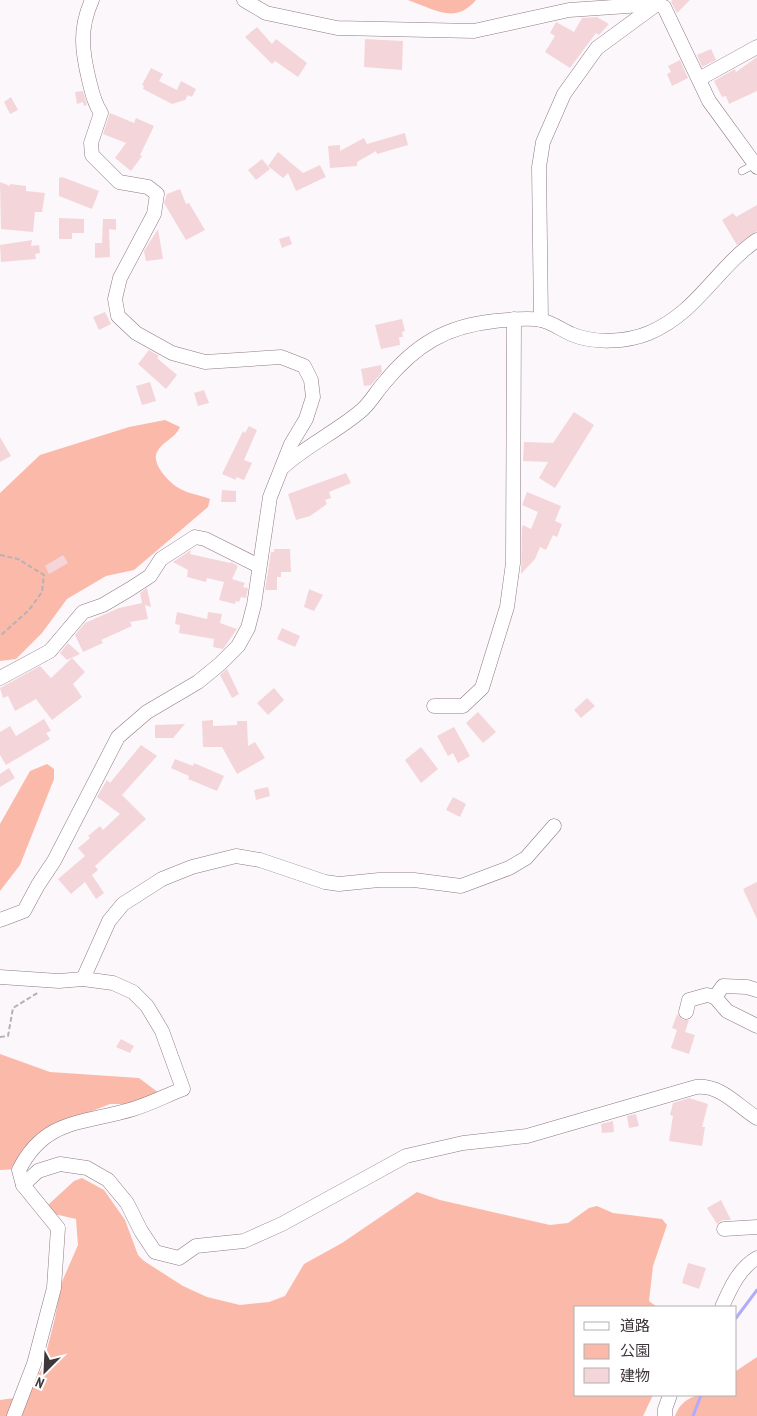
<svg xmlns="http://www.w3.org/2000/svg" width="757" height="1416" font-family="'PT Sans Narrow','Noto Sans JP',sans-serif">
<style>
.green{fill:#fbbaa9}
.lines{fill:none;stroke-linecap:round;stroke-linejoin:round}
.stream{stroke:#b1abfd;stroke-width:3}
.building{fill:#f4d6da}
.lane-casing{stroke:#8f7987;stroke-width:8}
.street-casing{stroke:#8f7987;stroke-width:15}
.path{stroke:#b7b1b5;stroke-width:2;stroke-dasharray:5 2.5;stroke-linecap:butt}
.lane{stroke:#fff;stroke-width:7}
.street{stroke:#fff;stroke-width:14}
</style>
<rect width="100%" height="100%" fill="#fcf7fa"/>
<!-- green -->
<g class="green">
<path d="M408,0H476C455,25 434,9 408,0Z"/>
<path d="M165,420L180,427C175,439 162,441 157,452C151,463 168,481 177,487C185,493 200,495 210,499L208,507L134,570L106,576L67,599L42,633L16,659L0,661V493L40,455L129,427Z"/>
<polygon points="47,764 54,769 54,779 20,865 0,891 0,824 30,771"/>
<polygon points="0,1054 50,1072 139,1078 159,1093 147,1104 110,1104 67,1121 19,1169 0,1170"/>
<polygon points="82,1178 104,1190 125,1220 138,1255 144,1261 183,1286 207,1297 240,1305 269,1302 285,1296 304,1264 342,1243 417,1192 440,1200 550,1225 568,1223 589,1208 597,1206 613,1213 662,1219 667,1225 653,1266 649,1301 657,1307 576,1307 576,1395 653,1395 643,1416 0,1416 0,1400 22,1397 42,1369 55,1318 61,1284 78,1245 76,1219 50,1213 48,1205 74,1181"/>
<path d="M757,1357V1416H675C686,1388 711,1395 736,1395V1371Z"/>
</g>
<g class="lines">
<!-- stream -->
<g class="stream">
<polyline points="736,1318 757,1290"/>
<polyline points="693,1416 701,1395"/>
</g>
</g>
<!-- building -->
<g class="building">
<polygon points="672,0 690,0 677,13 671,2"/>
<polygon points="597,17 609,24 599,35 596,33 570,68 545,52 555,36 550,33 556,22 574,32 582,18"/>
<polygon points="257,27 272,44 276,39 307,63 298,77 275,61 272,64 245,37"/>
<polygon points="365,39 403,41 402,70 364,67"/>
<polygon points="711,49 716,60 702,67 697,55"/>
<polygon points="757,57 757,91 729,104 726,96 722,97 714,81 735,69 736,72"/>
<polygon points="680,60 688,78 672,86 667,74 671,72 668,66"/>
<polygon points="151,68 163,74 159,81 177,90 181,81 196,89 192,97 188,95 185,100 172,104 143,89 144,86 142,85"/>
<polygon points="83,91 87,105 84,106 83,102 77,104 75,92"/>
<polygon points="11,97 18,110 10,114 4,102"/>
<polygon points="110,113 134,123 136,118 154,126 140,155 142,156 131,171 115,158 126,143 103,134"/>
<polygon points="405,133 408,145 377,154 376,151 357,162 357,166 330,168 328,146 340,145 340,151 364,138 367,144"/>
<polygon points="278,152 303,173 320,165 326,177 296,191 288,173 283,178 268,166"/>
<polygon points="262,159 270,169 256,180 248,170"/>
<polygon points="62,177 99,191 92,209 59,196 59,178"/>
<polygon points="0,182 10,186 10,184 26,186 26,191 45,193 42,212 35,212 33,232 1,229"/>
<polygon points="180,189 186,204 189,203 205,230 186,240 164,203 167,194"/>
<polygon points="757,205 757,231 737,245 722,220 733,213 736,217"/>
<polygon points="59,218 84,219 84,233 72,233 72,239 59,239"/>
<polygon points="103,219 116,219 116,230 109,229 110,257 95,258 95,243 102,243"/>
<polygon points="158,229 163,259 146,261 144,251"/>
<polygon points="289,236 292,244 282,248 279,239"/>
<polygon points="32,240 31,246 39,245 40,253 35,254 36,259 1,262 0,245"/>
<polygon points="105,312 111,324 99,330 93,317"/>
<polygon points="402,319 405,331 402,332 403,337 399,337 400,345 381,349 375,325"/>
<polygon points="149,350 159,356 157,358 177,375 166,389 138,364"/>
<polygon points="381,365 382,372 371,385 364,386 361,369"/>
<polygon points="150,382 156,401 142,405 136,386"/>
<polygon points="204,390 209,403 198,406 194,393"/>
<polygon points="574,412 594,425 555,488 539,478 548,462 523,461 524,442 553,443"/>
<polygon points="249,426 257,430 244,460 252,463 244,480 236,477 236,480 222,474 243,431 245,433"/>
<polygon points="0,437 11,456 0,462"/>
<polygon points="346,473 351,483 329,492 331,498 325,500 327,504 310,516 296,520 288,494"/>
<polygon points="222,490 236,491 236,502 221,502"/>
<polygon points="527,492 561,506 555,521 562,524 557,537 553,535 546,550 540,547 535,559 521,574 522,528 523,525 531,529 538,512 522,505"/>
<polygon points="274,549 290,549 291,572 281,572 281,577 277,577 277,590 265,590 271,552 274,552"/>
<polygon points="191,550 190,554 230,563 231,562 238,566 232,579 245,583 243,587 248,588 246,598 241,597 239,602 236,601 235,604 219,600 224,582 207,578 206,582 187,577 188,570 173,562"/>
<polygon points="63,555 68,563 49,574 45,566"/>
<polygon points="147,588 151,607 145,605 148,619 130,622 132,626 101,640 103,643 83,652 75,635 85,623 119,608 142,603 140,593"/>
<polygon points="309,589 323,595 314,611 304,607"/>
<polygon points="177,612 207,619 208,612 222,614 220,623 237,629 223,649 213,647 214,639 179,633 180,625 175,624"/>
<polygon points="282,628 300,636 295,647 277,639"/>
<polygon points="68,643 80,654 67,660 60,653"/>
<polygon points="72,658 85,672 73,684 82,697 52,720 36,699 15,711 8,696 3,698 0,688 40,666 51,678"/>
<polygon points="227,669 239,694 232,698 220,675"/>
<polygon points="274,688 284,700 268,715 257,703"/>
<polygon points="587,698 595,706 581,718 574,710"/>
<polygon points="478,712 496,732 483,743 466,723"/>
<polygon points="44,719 51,731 46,733 50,739 6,765 0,755 0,732 10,726 16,736"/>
<polygon points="213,720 213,726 237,725 237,721 247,721 248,746 255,742 265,758 237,774 222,747 203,747 202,721"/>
<polygon points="185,724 173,738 155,738 155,725"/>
<polygon points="454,727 470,756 458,763 453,753 448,756 437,736"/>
<polygon points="141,745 157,756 122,795 146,819 95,866 98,870 92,875 104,893 96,899 85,882 71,894 58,879 85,856 78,848 90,838 88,836 100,826 103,830 120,814 97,797 107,780 110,783"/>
<polygon points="421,747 438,769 421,783 405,760"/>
<polygon points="175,759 193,766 194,763 224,776 217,791 188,779 189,776 171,768"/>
<polygon points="9,768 15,778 0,787 0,774"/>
<polygon points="268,787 270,796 256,800 254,790"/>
<polygon points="453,797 466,804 460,817 446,810"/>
<polygon points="757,882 757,919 743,889"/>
<polygon points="677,1014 683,1020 689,1020 685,1032 695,1035 689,1054 671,1048 677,1030 672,1028"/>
<polygon points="121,1039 134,1046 130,1053 116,1047"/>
<polygon points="689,1098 708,1104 702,1127 705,1127 702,1146 669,1141 673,1116 670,1115 673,1103"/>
<polygon points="636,1114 639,1126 629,1128 627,1116"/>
<polygon points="613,1121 614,1132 602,1133 601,1124"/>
<polygon points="721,1200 731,1220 723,1220 717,1224 707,1208"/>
<polygon points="688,1263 706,1268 699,1289 682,1283"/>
</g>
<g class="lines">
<defs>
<polyline id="lane" points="742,171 755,164"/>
<g id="street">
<polyline points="244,0 266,13 337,28 474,31 569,10 657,4 664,7 709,101 757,167"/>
<polyline points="699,79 757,47"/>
<polyline points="541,320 539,167 543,142 564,94 597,48 657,4"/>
<path d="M283,467C307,445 338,431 362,410C371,402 376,392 384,383C415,345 446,326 495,321C509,320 527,317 541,320C551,322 562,330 571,334C594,344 627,342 649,333C698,312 716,268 757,240"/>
<polyline points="0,678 50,651 83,612 103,605 130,589 150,576 161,559 195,537 205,539 259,566"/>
<polyline points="434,706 463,706 482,688 507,607 513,563 514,319"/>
<path d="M0,920L24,911L38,885L54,861L118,737L147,712L198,682L220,664L238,646L248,628L254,605L270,497L291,444L306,419L313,397L311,380L304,366L281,357L205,362L172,353L136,333L118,316L115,299L120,278L154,214L157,194L148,187L119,182L92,155L91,143L101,113C94,103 92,92 89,80C82,51 79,29 92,0"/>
<path d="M0,977L59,981L83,979L113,983L133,992L147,1006L162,1031L183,1089C167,1095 150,1104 133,1109C84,1124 45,1118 19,1170L23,1185L58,1228L54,1288L34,1364L14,1416"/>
<polyline points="83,979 109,921 123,904 162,879 192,867 236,856 260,860 325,882 339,884 379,880 414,880 461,886 509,868 526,858 554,826"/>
<polyline points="757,990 747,987 723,986 715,997 727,1011 757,1026"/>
<polyline points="686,1012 689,1000 707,995 715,997"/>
<path d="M23,1185L38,1171L60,1164L87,1168L108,1180L127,1203L141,1231L155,1252L179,1258L196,1246L244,1241L282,1224L406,1156L463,1143L527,1136L696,1087C722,1085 736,1105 757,1118"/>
<polyline points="724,1229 757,1227"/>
<path d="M722,1307C730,1289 739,1268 757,1258"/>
<polyline points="665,1416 665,1409 670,1395"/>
</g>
</defs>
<!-- lane casing -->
<use href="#lane" class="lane-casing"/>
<!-- street casing -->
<use href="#street" class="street-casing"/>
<!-- path -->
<g class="path">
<polyline points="0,555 18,559 44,575 42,592 29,610 0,636"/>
<polyline points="0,1037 8,1036 13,1008 39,992"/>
</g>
<!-- lane -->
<use href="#lane" class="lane"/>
<!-- street -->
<use href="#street" class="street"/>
</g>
<!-- legend -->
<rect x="574" y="1306" width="162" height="90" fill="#ffffff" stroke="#b2afb1"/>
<rect x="584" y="1322" width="25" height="8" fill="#ffffff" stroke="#b2afb1"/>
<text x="620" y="1331" font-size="15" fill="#3f363c">道路</text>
<rect x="584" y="1344" width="25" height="15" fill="#fbbaa9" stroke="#b2afb1"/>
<text x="620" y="1356" font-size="15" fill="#3f363c">公園</text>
<rect x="584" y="1368" width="25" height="15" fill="#f4d6da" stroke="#b2afb1"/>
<text x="620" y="1381" font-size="15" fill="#3f363c">建物</text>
<!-- north arrow -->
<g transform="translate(45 1371) rotate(204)" stroke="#ffffff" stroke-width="4" paint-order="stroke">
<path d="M0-4L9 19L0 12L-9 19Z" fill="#3f363c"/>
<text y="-8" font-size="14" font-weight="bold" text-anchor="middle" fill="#3f363c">N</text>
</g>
</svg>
